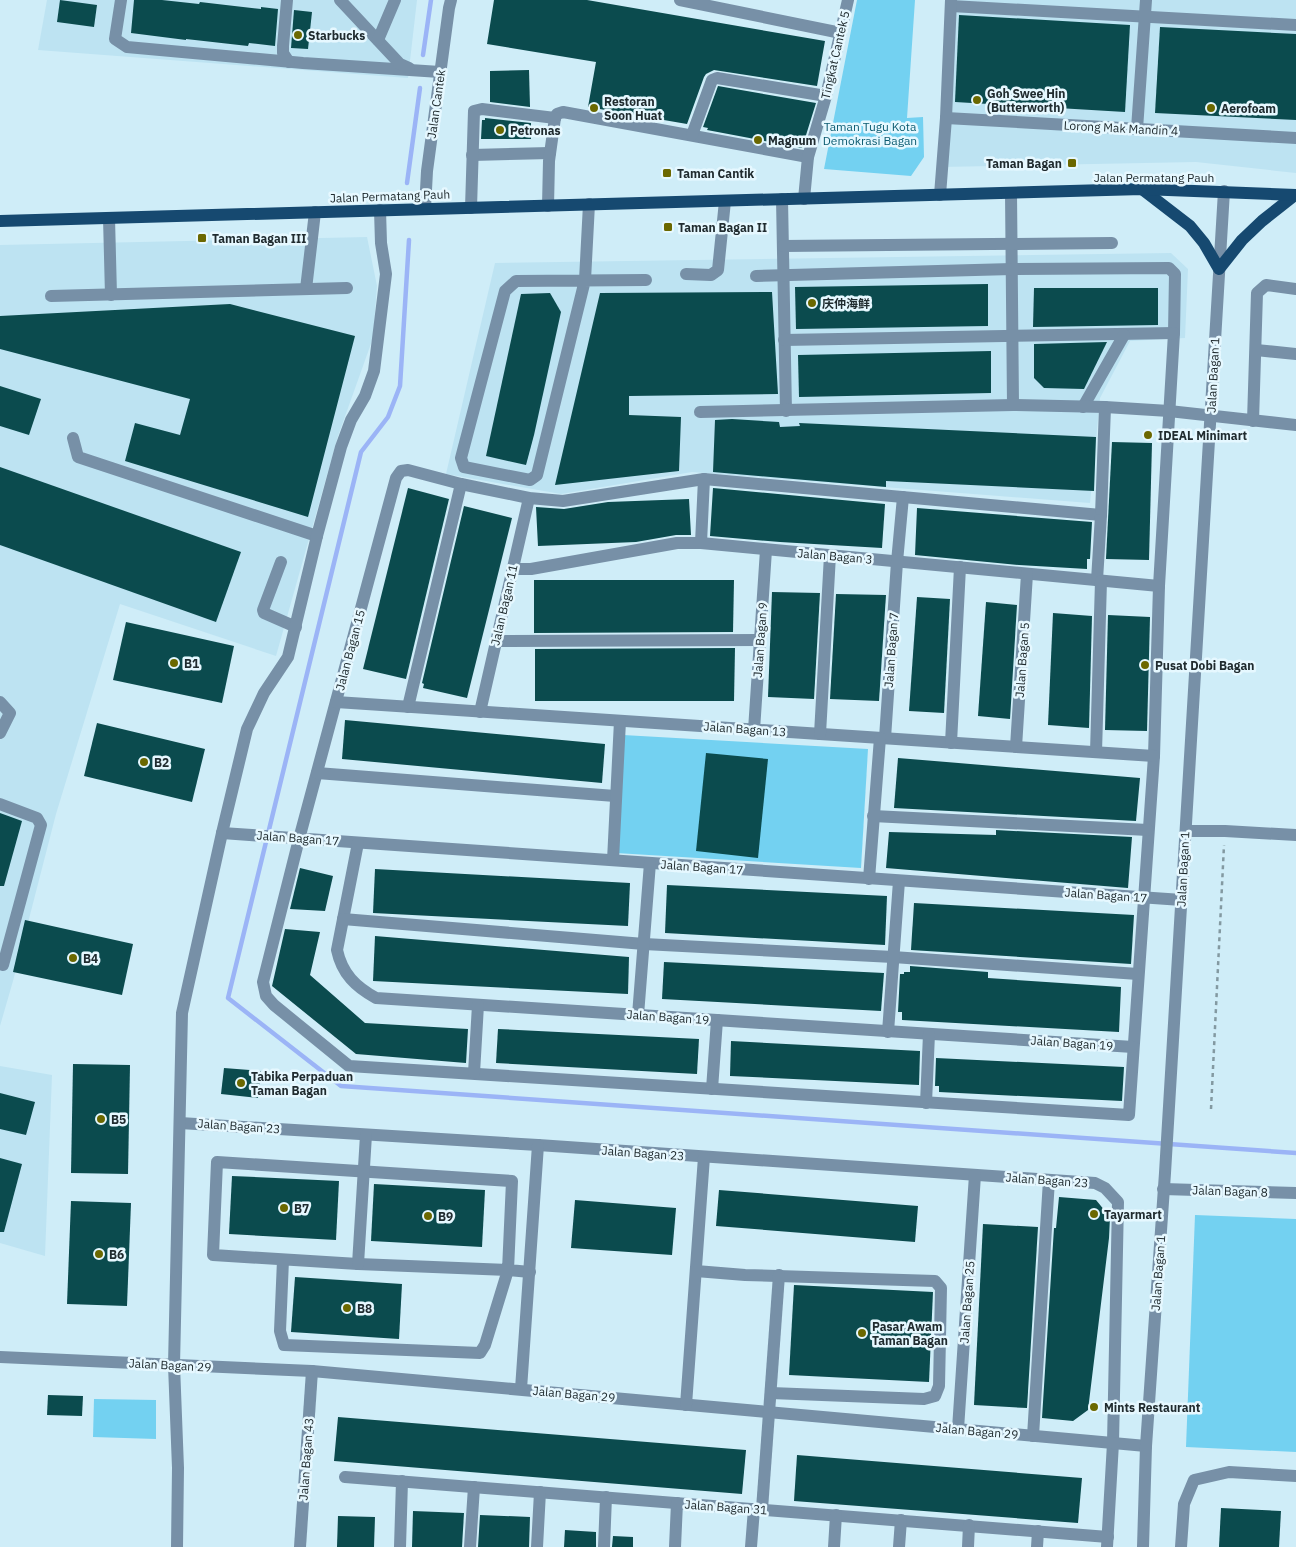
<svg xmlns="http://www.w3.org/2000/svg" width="1296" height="1547" font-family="'IBM Plex Sans','Noto Sans SC',sans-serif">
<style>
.built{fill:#bde3f2}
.green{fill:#73d1f1}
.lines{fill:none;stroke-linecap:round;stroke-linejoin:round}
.stream{stroke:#9bb4f6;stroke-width:4.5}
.building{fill:#0b4b4e}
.path{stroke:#8399a1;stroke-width:2.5;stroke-dasharray:4 4;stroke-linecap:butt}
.minor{stroke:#7790a7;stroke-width:12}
.major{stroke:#164970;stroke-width:12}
.poi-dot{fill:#6b6800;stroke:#e6f8ff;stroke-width:2}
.labels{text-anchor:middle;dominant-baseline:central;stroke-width:5;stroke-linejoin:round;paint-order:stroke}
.poi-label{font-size:12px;font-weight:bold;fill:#202b2f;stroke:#e6f8ff;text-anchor:start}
.street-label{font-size:12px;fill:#202b2f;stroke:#e6f8ff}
.park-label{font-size:12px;fill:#0b5b71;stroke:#e6f8ff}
</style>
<rect width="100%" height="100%" fill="#cfedf8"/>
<!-- built -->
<g class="built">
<polygon points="47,0 417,0 408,78 38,50"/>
<polygon points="949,0 1296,0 1296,173 1196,162 941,167"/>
<polygon points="367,237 377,286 373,338 338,436 276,656 120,604 56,814 13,981 0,1026 0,245"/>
<polygon points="1171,253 1188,269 1185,338 1130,341 1100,398 1090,503 692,472 561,494 446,474 495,263"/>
<polygon points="0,1066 52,1075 45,1256 0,1243"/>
</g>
<!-- green -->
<g class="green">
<polygon points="857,0 915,0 907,118 923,117 924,157 911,176 824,169"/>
<polygon points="623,735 868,749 861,868 616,853"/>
<polygon points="1195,1215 1296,1219 1296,1452 1186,1447"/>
<polygon points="94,1399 156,1400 156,1439 93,1437"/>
</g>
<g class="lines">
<!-- stream -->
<g class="stream">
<polyline points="423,55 431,0"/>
<polyline points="407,183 420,88"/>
<polyline points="409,240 400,386 388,417 361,452 228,998 341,1086 1296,1153"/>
</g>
</g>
<!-- building -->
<g class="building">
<polygon points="60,0 97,5 94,27 57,22"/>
<polygon points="134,0 162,0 199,4 200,2 261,9 261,7 278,9 275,46 249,43 248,46 186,39 186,40 131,33"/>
<polygon points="494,0 587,0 825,41 817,86 714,70 706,74 704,77 687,124 588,107 596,62 487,44"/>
<polygon points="294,10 312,12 308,49 291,48"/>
<polygon points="959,15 1130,25 1125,112 955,102"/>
<polygon points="1160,27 1296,34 1296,120 1155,113"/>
<polygon points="529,70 530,107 490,102 490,71"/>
<polygon points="718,86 816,103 802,148 707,130 708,128 703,127"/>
<polygon points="485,118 531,123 531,139 481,139 482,120 485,120"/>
<polygon points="988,284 988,326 796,329 795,287"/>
<polygon points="1034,288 1158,288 1158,325 1033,327"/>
<polygon points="772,292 778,394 629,396 629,415 681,417 679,471 555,485 600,293"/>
<polygon points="550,293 561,312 534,435 526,465 486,456 521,294"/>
<polygon points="230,304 355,336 308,517 125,461 135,423 180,435 190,399 0,349 0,316"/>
<polygon points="1107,342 1084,389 1044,388 1034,378 1034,344"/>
<polygon points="991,351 991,393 799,397 798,355"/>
<polygon points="0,386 41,399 29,435 0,426"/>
<polygon points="732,419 779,422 780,427 800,426 799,423 1096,437 1094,491 886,481 886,487 713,472 715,420"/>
<polygon points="1112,442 1152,443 1149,560 1106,559"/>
<polygon points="0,467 241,552 216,622 0,545"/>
<polygon points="408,488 449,499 406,679 363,669"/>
<polygon points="713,488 885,504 882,548 780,542 710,536"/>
<polygon points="689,499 691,535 676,535 636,542 538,546 536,507 564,509 608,502"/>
<polygon points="464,506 512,518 467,698 423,688 424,684 422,683"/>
<polygon points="917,508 1092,522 1090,559 1087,559 1087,569 1019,565 915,555"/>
<polygon points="534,580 734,580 733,632 534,633"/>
<polygon points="772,592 820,593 814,699 768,697"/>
<polygon points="836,594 886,595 879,701 830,699"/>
<polygon points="917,597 950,599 944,713 909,711"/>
<polygon points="986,602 1017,605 1010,719 978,716"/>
<polygon points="1053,613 1092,616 1089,728 1048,725"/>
<polygon points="1108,615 1150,617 1147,731 1105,730"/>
<polygon points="126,622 234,646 222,703 113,680"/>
<polygon points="735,648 734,701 535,701 535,649"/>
<polygon points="345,720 605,744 602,783 342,759"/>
<polygon points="97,723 205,749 192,802 84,776"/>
<polygon points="706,753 768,759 758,858 696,851"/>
<polygon points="898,758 1140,778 1136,821 894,808"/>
<polygon points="0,813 22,821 4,886 0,886"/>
<polygon points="996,830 1132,837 1128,888 886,868 889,832 996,835"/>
<polygon points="300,868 333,876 325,911 290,909"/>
<polygon points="375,869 630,883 628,926 373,913"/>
<polygon points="667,885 887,896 885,945 665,933"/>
<polygon points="914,903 1134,915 1131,964 911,950"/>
<polygon points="25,920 133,944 122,995 13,972"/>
<polygon points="285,929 320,932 310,975 365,1023 468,1029 466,1063 356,1054 272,986"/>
<polygon points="375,936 629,957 628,994 373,981"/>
<polygon points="664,962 884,973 881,1011 662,999"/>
<polygon points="910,966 988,972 988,978 1121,987 1119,1032 902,1020 902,1012 898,1012 900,974 904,974 904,972 910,972"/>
<polygon points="498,1029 699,1039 697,1074 496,1063"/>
<polygon points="731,1041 920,1051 919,1085 730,1076"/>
<polygon points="936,1058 1124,1067 1122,1101 939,1092 939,1086 935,1086"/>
<polygon points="73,1064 130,1065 128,1174 71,1173"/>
<polygon points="224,1068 261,1071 258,1098 221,1094"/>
<polygon points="0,1093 35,1102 26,1135 0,1129"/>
<polygon points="0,1158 22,1164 4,1232 0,1232"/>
<polygon points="232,1176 339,1181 336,1240 229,1234"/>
<polygon points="374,1184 485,1190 482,1247 371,1241"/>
<polygon points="719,1190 918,1206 915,1242 716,1226"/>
<polygon points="1059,1197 1096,1200 1110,1217 1109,1238 1088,1410 1073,1421 1042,1418 1054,1228 1056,1228"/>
<polygon points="575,1200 676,1208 672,1255 571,1248"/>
<polygon points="71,1201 131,1203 127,1306 67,1304"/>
<polygon points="983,1224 1038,1227 1027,1408 974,1405"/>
<polygon points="295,1277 402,1284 399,1339 291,1332"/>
<polygon points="794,1285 933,1292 929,1382 789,1375"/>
<polygon points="48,1395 83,1396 82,1416 47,1415"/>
<polygon points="338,1417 746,1450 742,1494 334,1461"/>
<polygon points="797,1455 1082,1478 1078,1523 794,1501"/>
<polygon points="1221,1508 1281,1511 1279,1547 1219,1547"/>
<polygon points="413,1511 464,1513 462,1547 412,1547"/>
<polygon points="480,1515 530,1517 529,1547 478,1547"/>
<polygon points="338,1516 375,1517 374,1547 337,1547"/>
<polygon points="565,1530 596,1532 596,1547 564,1547"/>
<polygon points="613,1536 633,1537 633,1547 612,1547"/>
</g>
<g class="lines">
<!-- path -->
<polyline class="path" points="1211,1109 1224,845"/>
<!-- minor -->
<g class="minor">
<polyline points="121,0 115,39 127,47 303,63 440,72"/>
<polyline points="287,0 283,46 283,53 289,62"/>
<polyline points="340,0 400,64 409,68"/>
<polyline points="680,0 841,33"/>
<polyline points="951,6 1296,25"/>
<polyline points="378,40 395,0"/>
<polyline points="555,118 557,114 563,112 808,157"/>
<polyline points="946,118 1296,138"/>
<polyline points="1137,129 1146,0"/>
<polyline points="692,135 712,80 717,78 826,96"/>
<polyline points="472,155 550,153"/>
<polyline points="1011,193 1013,405"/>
<polyline points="940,195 946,118 951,0"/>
<polyline points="782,199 786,411"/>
<polyline points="804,199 808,157 826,96 848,0"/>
<polyline points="589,204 585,280 537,475 530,480 464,467 461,458 505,291 516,281 646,280"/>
<polyline points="548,206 549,161 555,118"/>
<polyline points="471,208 474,111 482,109 555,118"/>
<polyline points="425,209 427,171 449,8 451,0"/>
<polyline points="109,218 111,295"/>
<polyline points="783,246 1112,243"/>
<polyline points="686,274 711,275 718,270 725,201"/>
<polyline points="756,276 1012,269 1169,268 1175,274 1174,333 1159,586 1154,756 1129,1115 349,1066 274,1005 266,996 263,982 299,839 396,478 401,471 408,470 461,484 529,498 563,501 704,479 1101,515"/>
<polyline points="306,289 315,212"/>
<polyline points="51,296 347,288"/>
<polyline points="784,340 1174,333"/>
<polyline points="1256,350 1296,354"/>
<polyline points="1083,407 1124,335"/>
<polyline points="700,412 1013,405 1105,407 1169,411 1296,425"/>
<polyline points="1253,421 1257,293 1266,285 1296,289"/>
<polyline points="73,438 78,457 317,536"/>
<polyline points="701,543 704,479"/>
<polyline points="281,562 263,610 264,613 296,627"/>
<polyline points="512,569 531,569 677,543 701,543 1159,586"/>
<polyline points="1097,580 1101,515 1105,407"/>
<polyline points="496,641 759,640"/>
<polyline points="0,702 10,713 0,733"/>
<polyline points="336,702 1154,756"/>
<polyline points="408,707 461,484"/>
<polyline points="480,712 529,498"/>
<polyline points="754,730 766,550"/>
<polyline points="820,734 830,555"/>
<polyline points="885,738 897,562 903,497"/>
<polyline points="951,743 960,567"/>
<polyline points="1016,747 1027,574"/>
<polyline points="1096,752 1101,581"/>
<polyline points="317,773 615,796"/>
<polyline points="0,804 37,818 41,825 3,965 0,964"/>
<polyline points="873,816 1148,830"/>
<polyline points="1186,831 1225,831 1296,835"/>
<polyline points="222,833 1182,900"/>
<path d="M358,843L337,950C342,974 356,987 376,998L1133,1047"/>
<polyline points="613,860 620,721"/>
<polyline points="869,879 880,738"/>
<polyline points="343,919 644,944 893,957 1138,974"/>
<polyline points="638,1015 650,863"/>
<polyline points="888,1032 899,881"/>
<polyline points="474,1073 478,1005"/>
<polyline points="712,1089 717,1020"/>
<polyline points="926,1103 929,1034"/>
<polyline points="180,1123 538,1145 1095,1183 1105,1188 1118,1202 1113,1443 1107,1547"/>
<polyline points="1163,1189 1296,1193"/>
<polyline points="283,1260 280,1331 284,1345 480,1353 485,1345 508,1270 512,1181 217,1162 213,1255 358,1264 508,1270 530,1272"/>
<polyline points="358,1264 366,1135"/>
<polyline points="696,1271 745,1275 935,1281 941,1288 939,1386 935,1396 924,1399 771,1393"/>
<polyline points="0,1357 312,1371 1146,1446"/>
<polyline points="521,1389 538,1145"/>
<polyline points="686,1405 704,1157"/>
<polyline points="958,1429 975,1175"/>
<polyline points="1033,1436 1049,1180"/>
<polyline points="345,1477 1108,1537"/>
<polyline points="762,1509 779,1275"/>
<polyline points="177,1547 178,1468 174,1365 182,1013 222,833 247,729 264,693 288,657 317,536 341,447 351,420 365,396 374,371 386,274 381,243 380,210"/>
<polyline points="300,1547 312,1371"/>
<polyline points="400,1547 402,1481"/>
<polyline points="470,1547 474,1487"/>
<polyline points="537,1547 540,1492"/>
<polyline points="604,1547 606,1497"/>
<polyline points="675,1547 677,1503"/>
<polyline points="751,1547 754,1509"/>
<polyline points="834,1547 836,1515"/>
<polyline points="899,1547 901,1520"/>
<polyline points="968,1547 969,1525"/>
<polyline points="1037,1547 1038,1531"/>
<polyline points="1143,1547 1146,1446 1165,1173 1224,191"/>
<polyline points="1181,1547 1184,1504 1194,1480 1229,1472 1296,1476"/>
</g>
<!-- major -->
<g class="major">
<polyline points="1142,189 1190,226 1204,243 1219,269 1242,240 1262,221 1295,195"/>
<polyline points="0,221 1142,189 1296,195"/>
</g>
</g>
<!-- markers -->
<g class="poi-dot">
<circle cx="298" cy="35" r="5"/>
<circle cx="977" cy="100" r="5"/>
<circle cx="594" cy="108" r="5"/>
<circle cx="1211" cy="108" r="5"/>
<circle cx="500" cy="130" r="5"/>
<circle cx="758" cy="140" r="5"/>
<rect x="1067" y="158" width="10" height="10" rx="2.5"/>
<rect x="662" y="168" width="10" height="10" rx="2.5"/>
<rect x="663" y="222" width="10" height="10" rx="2.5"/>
<rect x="197" y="233" width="10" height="10" rx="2.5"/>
<circle cx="812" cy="303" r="5"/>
<circle cx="1148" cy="435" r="5"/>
<circle cx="174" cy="663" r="5"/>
<circle cx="1145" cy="665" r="5"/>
<circle cx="144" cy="762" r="5"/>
<circle cx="73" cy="958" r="5"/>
<circle cx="241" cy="1083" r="5"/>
<circle cx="101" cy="1119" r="5"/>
<circle cx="284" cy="1208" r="5"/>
<circle cx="1094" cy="1214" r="5"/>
<circle cx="428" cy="1216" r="5"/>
<circle cx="99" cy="1254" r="5"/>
<circle cx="347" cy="1308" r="5"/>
<circle cx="862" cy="1333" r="5"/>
<circle cx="1094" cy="1407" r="5"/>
</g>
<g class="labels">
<!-- poi labels -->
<g class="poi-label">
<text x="308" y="35">Starbucks</text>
<text x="987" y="93">Goh Swee Hin<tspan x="987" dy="14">(Butterworth)</tspan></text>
<text x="604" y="101">Restoran<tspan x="604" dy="14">Soon Huat</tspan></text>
<text x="1221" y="108">Aerofoam</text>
<text x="510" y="130">Petronas</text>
<text x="768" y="140">Magnum</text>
<text x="1062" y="163" text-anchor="end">Taman Bagan</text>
<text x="677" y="173">Taman Cantik</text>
<text x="678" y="227">Taman Bagan II</text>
<text x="212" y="238">Taman Bagan III</text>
<text x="822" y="303">庆仲海鲜</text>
<text x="1158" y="435">IDEAL Minimart</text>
<text x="184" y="663">B1</text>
<text x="1155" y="665">Pusat Dobi Bagan</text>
<text x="154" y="762">B2</text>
<text x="83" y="958">B4</text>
<text x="251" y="1076">Tabika Perpaduan<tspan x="251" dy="14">Taman Bagan</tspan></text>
<text x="111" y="1119">B5</text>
<text x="294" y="1208">B7</text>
<text x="1104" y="1214">Tayarmart</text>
<text x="438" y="1216">B9</text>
<text x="109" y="1254">B6</text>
<text x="357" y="1308">B8</text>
<text x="872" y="1326">Pasar Awam<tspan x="872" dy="14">Taman Bagan</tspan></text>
<text x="1104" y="1407">Mints Restaurant</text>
</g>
<!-- street labels -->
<g class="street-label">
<text transform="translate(835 55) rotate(-77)">Tingkat Cantek 5</text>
<text transform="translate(436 104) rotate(-82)">Jalan Cantek</text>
<text transform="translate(1121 128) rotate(3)">Lorong Mak Mandin 4</text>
<text x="1154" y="177">Jalan Permatang Pauh</text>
<text transform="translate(390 196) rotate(-2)">Jalan Permatang Pauh</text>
<text transform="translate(1213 375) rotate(-87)">Jalan Bagan 1</text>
<text transform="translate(835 556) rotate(5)">Jalan Bagan 3</text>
<text transform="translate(504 605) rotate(-77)">Jalan Bagan 11</text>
<text transform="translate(760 640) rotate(-86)">Jalan Bagan 9</text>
<text transform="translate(350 650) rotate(-75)">Jalan Bagan 15</text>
<text transform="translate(891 650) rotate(-86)">Jalan Bagan 7</text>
<text transform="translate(1022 660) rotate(-86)">Jalan Bagan 5</text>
<text transform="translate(745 729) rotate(4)">Jalan Bagan 13</text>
<text transform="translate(298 838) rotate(4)">Jalan Bagan 17</text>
<text transform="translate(702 867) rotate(4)">Jalan Bagan 17</text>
<text transform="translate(1183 869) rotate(-87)">Jalan Bagan 1</text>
<text transform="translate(1106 895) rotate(4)">Jalan Bagan 17</text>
<text transform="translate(668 1017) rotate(4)">Jalan Bagan 19</text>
<text transform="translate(1072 1043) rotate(4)">Jalan Bagan 19</text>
<text transform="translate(239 1126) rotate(4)">Jalan Bagan 23</text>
<text transform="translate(643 1153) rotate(4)">Jalan Bagan 23</text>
<text transform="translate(1047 1180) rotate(4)">Jalan Bagan 23</text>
<text transform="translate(1230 1191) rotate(2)">Jalan Bagan 8</text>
<text transform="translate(1158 1273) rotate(-86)">Jalan Bagan 1</text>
<text transform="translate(967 1302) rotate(-86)">Jalan Bagan 25</text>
<text transform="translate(170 1365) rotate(3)">Jalan Bagan 29</text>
<text transform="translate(574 1394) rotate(5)">Jalan Bagan 29</text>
<text transform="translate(977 1431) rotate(5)">Jalan Bagan 29</text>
<text transform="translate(306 1459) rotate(-86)">Jalan Bagan 43</text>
<text transform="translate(726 1507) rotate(4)">Jalan Bagan 31</text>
</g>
<!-- park labels -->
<g class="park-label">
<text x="870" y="126">Taman Tugu Kota<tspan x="870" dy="14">Demokrasi Bagan</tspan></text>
</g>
</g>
</svg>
